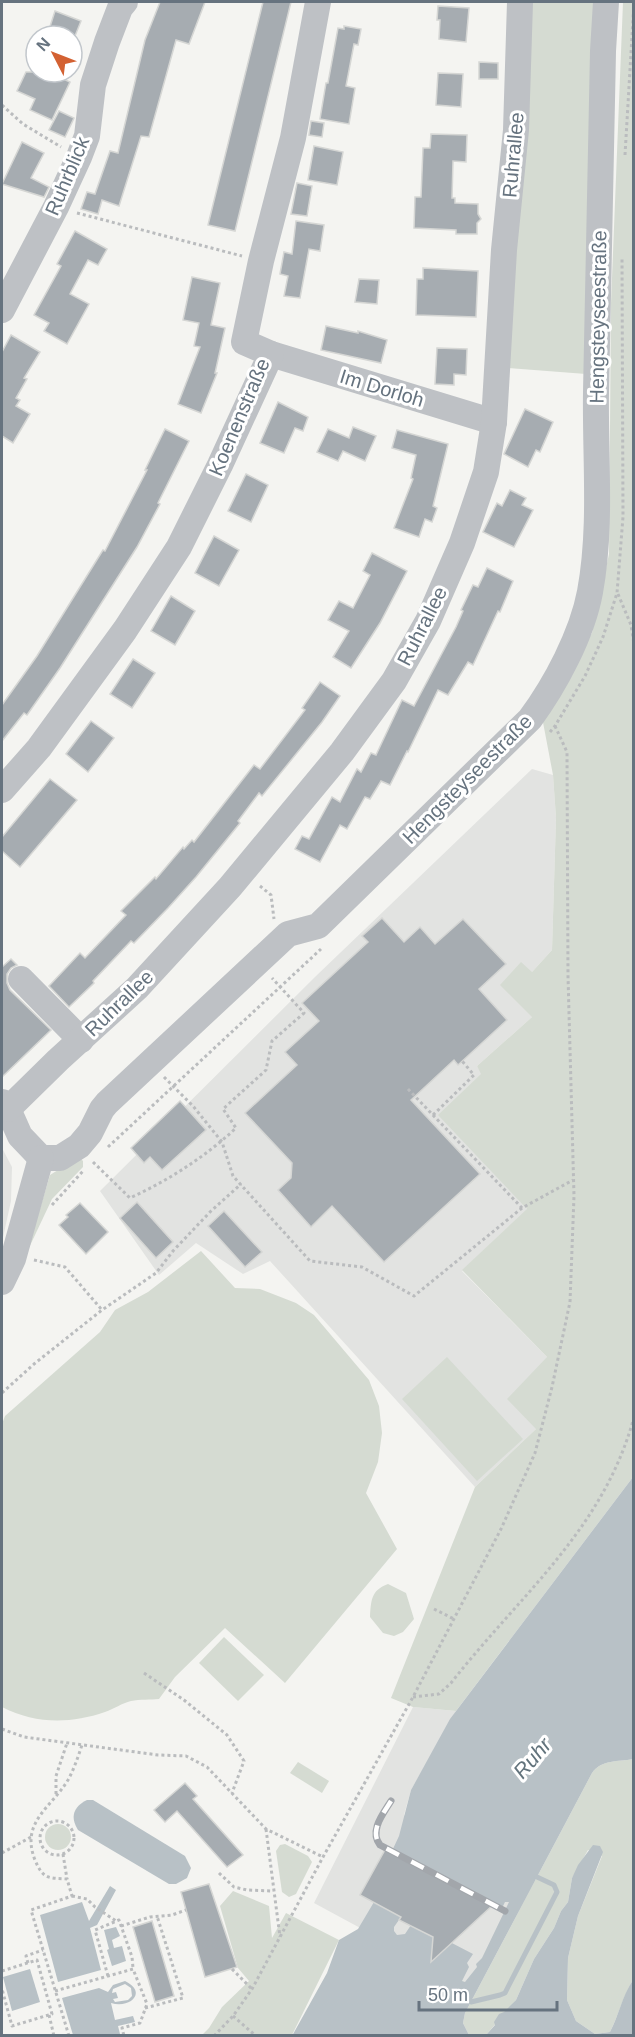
<svg xmlns="http://www.w3.org/2000/svg" width="635" height="2037" font-family="Helvetica,sans-serif">
<style>
.built{fill:#e2e3e1}
.green{fill:#d5dbd2}
.water{fill:#b8c1c6;fill-rule:evenodd}
.lines{fill:none;stroke-linecap:round;stroke-linejoin:round}
.stream{stroke:#b8c1c6;stroke-width:5}
.building{fill:#a6acb1;stroke:#d5d6d4;stroke-width:1.5}
.path{stroke:#babcbe;stroke-width:3;stroke-dasharray:3 3;stroke-linecap:butt}
.minor{stroke:#bec1c5;stroke-width:26}
.rail-casing{stroke:#a2a6ab;stroke-width:7}
.rail{stroke:#fff;stroke-width:4.5;stroke-dasharray:14;stroke-linecap:butt}
.labels{text-anchor:middle;dominant-baseline:central;stroke-width:6;stroke-linejoin:round;paint-order:stroke}
.street-label{font-size:20px;fill:#66737f;stroke:#fff}
.water-label{font-size:21px;font-style:italic;fill:#62737c;stroke:#fff}
</style>
<rect width="100%" height="100%" fill="#f4f4f1"/>
<!-- built -->
<g class="built">
<polygon points="532,769 553,775 556,818 552,950 532,972 532,1017 477,1066 482,1073 527,1210 462,1271 547,1357 536,1429 475,1487 270,1261 243,1274 196,1243 159,1275 100,1191 316,976"/>
<polygon points="2,1148 12,1167 11,1201 2,1242"/>
<polygon points="413,1707 456,1711 411,1790 404,1815 536,1881 475,1990 314,1903"/>
</g>
<!-- green -->
<g class="green">
<polygon points="529,2 597,2 586,374 507,368"/>
<polygon points="623,2 633,2 633,1477 456,1711 413,1707 391,1698 475,1487 536,1429 507,1399 547,1357 462,1270 527,1209 438,1115 481,1074 477,1066 532,1017 500,985 521,962 532,972 552,950 556,818 553,775 542,717 592,633 609,554 611,303"/>
<polygon points="79,1157 83,1161 83,1167 52,1199 27,1252 50,1175"/>
<path d="M201,1251L235,1288L260,1289L296,1303L314,1315L369,1380L379,1406L382,1433L378,1462L366,1493L397,1549L285,1683L225,1628L175,1677L159,1699C150,1700 140,1699 131,1701C122,1703 114,1709 105,1712C70,1724 35,1724 2,1707V1424L5,1416L100,1332L115,1310L148,1292Z"/>
<polygon points="447,1357 523,1439 477,1481 402,1399"/>
<path d="M388,1584L406,1593L414,1619L403,1632L394,1636L383,1633L370,1617C371,1601 371,1590 388,1584Z"/>
<polygon points="224,1637 264,1675 238,1701 199,1663"/>
<path d="M633,1759V1980C623,1996 619,2014 610,2032L595,2034L576,2021L567,2000L568,1958L578,1916L602,1856L588,1850L572,1878L568,1902L561,1911L554,1928L534,1959L516,2000L486,2035H469L463,2023L465,2013L592,1773C602,1759 618,1762 633,1759Z"/>
<polygon points="298,1762 329,1781 322,1793 290,1773"/>
<circle cx="58" cy="1837" r="13"/>
<polygon points="285,1844 308,1856 312,1862 296,1894 289,1897 282,1892 276,1851 280,1845"/>
<polygon points="233,1891 269,1906 272,1938 286,1913 339,1940 292,2035 202,2035 209,2028 222,2007 249,1981 238,1968 220,1906"/>
</g>
<!-- water -->
<g class="water">
<path d="M633,1477V1759C618,1762 602,1759 592,1773L465,2013L463,2023L469,2035L292,2036L327,1973L339,1940L358,1929L374,1902L401,1917L394,1927V1931L397,1935L405,1934L411,1925L437,1939L432,1950L448,1941L473,1954L467,1963L469,1967L462,1981L465,1982L477,1967L476,1964L482,1958L509,1902H505L502,1908L392,1851L399,1836L411,1790L450,1719Z"/>
<path d="M87,1800H93L185,1856L191,1868L187,1878L176,1884H169L78,1830C70,1817 73,1807 87,1800Z"/>
<path d="M593,1845L600,1846L603,1852L578,1916L568,1958L567,2000L576,2021L595,2034L610,2032C619,2015 622,1996 633,1980V2035H486L495,2025L494,2022L499,2014L504,2012L516,2000L534,1959L554,1928L561,1911L568,1902L572,1878L578,1865Z"/>
<polygon points="110,1886 116,1890 97,1925 90,1928 101,1970 58,1982 40,1915 82,1902 89,1921"/>
<polygon points="116,1927 120,1936 112,1940 114,1948 122,1946 126,1961 112,1966 107,1950 109,1949 104,1930"/>
<polygon points="30,1969 40,2002 12,2011 3,1977"/>
<path d="M125,1981C148,1992 130,2009 111,2003L115,2020L133,2016L135,2022L118,2026L120,2034L116,2035H73L62,1998L99,1988L108,1992L113,1985ZM125,1984L131,1988L132,1996L128,2000L115,2002L113,1999L118,1998L116,1992L112,1993L113,1989Z"/>
</g>
<g class="lines">
<!-- stream -->
<polyline class="stream" points="471,2002 500,1995 505,1993 508,1987 557,1892 554,1885 537,1877"/>
</g>
<!-- building -->
<g class="building">
<polygon points="160,2 205,2 189,44 176,40 149,137 141,136 119,206 102,200 98,214 81,209 87,192 95,194 110,151 118,153 145,40"/>
<polygon points="263,2 291,2 235,231 208,225"/>
<polygon points="438,6 469,8 466,42 439,39 440,20 437,20"/>
<polygon points="55,11 81,21 75,36 47,36"/>
<polygon points="344,26 361,29 358,45 354,44 346,86 355,88 349,124 320,119 326,83 328,83 338,28 344,29"/>
<polygon points="479,62 498,63 498,79 479,79"/>
<polygon points="26,72 48,72 70,82 52,120 30,110 35,99 17,91"/>
<polygon points="438,73 463,74 461,107 436,105"/>
<polygon points="59,111 74,118 65,137 49,130"/>
<polygon points="311,121 324,123 322,137 309,135"/>
<polygon points="431,134 467,135 466,162 453,161 452,198 455,198 455,203 478,204 478,214 481,219 477,223 477,234 456,234 456,230 414,228 415,197 421,197 423,148 430,148"/>
<polygon points="22,142 44,153 31,178 49,187 44,197 2,184"/>
<polygon points="314,146 343,152 337,185 308,180"/>
<polygon points="297,183 312,186 307,216 291,214"/>
<polygon points="296,221 324,225 320,251 309,249 300,298 284,296 288,276 280,274 284,252 292,254"/>
<polygon points="75,231 107,249 98,265 88,260 70,294 89,304 67,344 44,331 49,323 34,315 61,266 57,264"/>
<polygon points="423,268 478,271 476,317 416,315 417,279 423,279"/>
<polygon points="192,277 220,283 211,325 225,328 215,373 217,373 201,413 178,404 200,347 194,346 199,323 183,320"/>
<polygon points="359,279 379,280 377,304 355,302"/>
<polygon points="326,326 358,333 358,331 387,340 381,363 321,350"/>
<polygon points="11,335 40,352 24,378 27,379 16,398 20,400 16,406 30,414 13,443 2,436 2,352"/>
<polygon points="437,348 467,349 466,375 454,374 454,385 435,384"/>
<polygon points="278,402 308,417 303,431 295,428 284,453 260,443"/>
<polygon points="525,409 553,422 540,452 536,450 528,467 504,454"/>
<polygon points="353,427 376,436 365,461 343,451 338,461 317,452 328,429 349,438"/>
<polygon points="165,429 189,441 158,503 160,504 137,547 60,668 27,715 24,713 2,741 2,705 37,656 103,550 105,551 147,470 145,470"/>
<polygon points="397,430 448,444 433,506 437,508 432,522 425,519 419,537 394,528 413,479 411,478 416,455 392,448"/>
<polygon points="246,474 268,485 251,522 228,511"/>
<polygon points="510,490 526,498 522,505 533,510 514,547 483,532 497,503 502,506"/>
<polygon points="214,536 239,550 219,586 195,573"/>
<polygon points="372,553 407,571 380,623 351,668 333,657 349,631 328,620 339,601 353,608 370,575 363,571"/>
<polygon points="487,568 513,581 500,612 498,611 473,665 468,662 448,695 438,690 408,752 407,751 390,785 381,781 370,799 365,797 347,829 340,825 320,862 295,849 302,836 309,839 332,797 340,802 357,769 361,772 371,753 376,755 402,700 414,706 456,627 463,611 461,610 473,585 478,587"/>
<polygon points="171,596 195,611 175,645 151,631"/>
<polygon points="133,659 155,673 132,708 110,694"/>
<polygon points="320,682 340,696 322,722 262,796 259,793 238,821 240,823 196,877 168,908 134,943 131,941 93,981 94,983 69,1007 49,986 80,953 85,958 126,915 121,911 155,877 156,879 183,847 184,849 192,840 194,842 254,765 260,769 305,710 302,708"/>
<polygon points="91,721 114,738 88,772 66,754"/>
<polygon points="50,779 77,800 20,867 2,851 2,837"/>
<polygon points="382,918 404,942 420,927 435,944 463,919 506,964 479,989 507,1020 458,1065 454,1060 411,1100 480,1174 384,1262 332,1206 311,1227 278,1190 291,1178 292,1163 245,1113 297,1065 285,1052 319,1021 302,1003 368,942 362,936"/>
<polygon points="11,959 17,965 11,968 7,974 7,983 10,990 51,1030 2,1077 2,967"/>
<polygon points="180,1101 206,1130 162,1170 150,1157 144,1163 131,1148"/>
<polygon points="137,1202 173,1242 156,1258 120,1218"/>
<polygon points="80,1203 108,1232 86,1254 59,1225 68,1217 66,1215"/>
<polygon points="224,1211 262,1252 245,1267 208,1226"/>
<polygon points="185,1783 197,1796 193,1799 243,1855 227,1867 177,1811 165,1822 154,1810"/>
<polygon points="386,1848 494,1904 431,1962 433,1937 399,1920 401,1917 360,1895"/>
<polygon points="209,1884 237,1967 205,1977 181,1892"/>
<polygon points="152,1921 174,1996 155,2002 133,1927"/>
</g>
<g class="lines">
<!-- path -->
<g class="path">
<polyline points="2,105 23,124 61,147"/>
<polyline points="625,155 634,2"/>
<polyline points="77,213 242,256"/>
<polyline points="618,594 631,625 634,644"/>
<polyline points="550,732 555,726 585,676 603,637 617,593 623,517 622,257"/>
<polyline points="260,886 271,895 274,919"/>
<polyline points="164,1077 193,1106 222,1142 233,1176 310,1261 362,1267 414,1296 522,1208 573,1180"/>
<polyline points="408,1089 522,1208"/>
<polyline points="433,1115 474,1075 462,1061"/>
<polyline points="108,1147 321,949"/>
<path d="M93,1162L130,1198C169,1180 205,1157 236,1128L223,1109L266,1070L272,1041L304,1013L272,978"/>
<polyline points="52,1205 84,1170"/>
<polyline points="34,1260 65,1267 102,1310"/>
<polyline points="2,1393 34,1364 102,1310 156,1273 173,1251 210,1212 241,1184"/>
<polyline points="434,1609 454,1619"/>
<polyline points="144,1673 184,1700 227,1735 244,1761 232,1793"/>
<path d="M413,1697L439,1694L451,1683C520,1595 604,1529 634,1417"/>
<polyline points="2,1729 24,1737 158,1755 186,1756 207,1767 266,1829 323,1857"/>
<polyline points="56,1794 56,1776 67,1743"/>
<circle cx="57" cy="1838" r="17"/>
<polyline points="266,1829 280,1937"/>
<polyline points="2,1853 31,1837"/>
<polyline points="63,1854 67,1879"/>
<polyline points="219,1873 234,1887 247,1890 273,1891"/>
<polyline points="72,1896 87,1899 95,1907 116,1921"/>
<polyline points="121,1926 150,1917 172,1915 186,1910"/>
<polyline points="28,1963 26,1956 43,1950"/>
<polyline points="232,1969 252,1989"/>
<polyline points="2,1971 37,1960 52,2014 12,2026 2,1989"/>
<polyline points="108,1976 95,1930 119,1920 132,1957 133,1968"/>
<polyline points="55,1991 133,1969 147,2004 140,2023 122,2028 124,2036"/>
<polyline points="145,2008 183,1998 157,1916"/>
<polyline points="49,2015 54,2036"/>
<polyline points="233,2016 256,2036"/>
<path d="M69,2036L31,1910L72,1896L67,1879C48,1878 43,1879 35,1860C20,1822 51,1808 68,1780C74,1769 78,1757 82,1745"/>
<polyline points="214,2036 233,2016 252,1989 323,1857 413,1697 501,1529 535,1453 552,1387 570,1302 574,1196 568,976 567,752 555,726"/>
</g>
<!-- minor -->
<g class="minor">
<polyline points="2,310 56,207 79,157 87,136 93,85 107,42 120,8 125,2"/>
<polyline points="271,354 494,422"/>
<polyline points="2,790 39,748 125,630 179,547 220,465 271,354 244,342 261,261 293,138 318,2"/>
<polyline points="21,979 81,1040"/>
<polyline points="2,1102 8,1109 20,1136 41,1158"/>
<polyline points="8,1109 58,1060 137,988 230,887 342,752 394,681 428,621 462,543 486,472 494,422 504,250 516,130 520,2"/>
<path d="M41,1158H60L79,1146L90,1133L102,1109L107,1103L288,934L318,926L530,719C555,685 582,635 590,592C602,527 595,459 596,392C598,279 601,165 603,51L606,2"/>
<polyline points="2,1282 13,1259 41,1158"/>
</g>
<defs>
<path id="rail" d="M391,1801C383,1814 369,1831 380,1845L505,1911"/>
</defs>
<!-- rail casing -->
<use href="#rail" class="rail-casing"/>
<!-- rail -->
<use href="#rail" class="rail"/>
</g>
<g class="labels">
<!-- street labels -->
<g class="street-label">
<text transform="translate(513 155) rotate(-85)">Ruhrallee</text>
<text transform="translate(67 176) rotate(-67)">Ruhrblick</text>
<text transform="translate(598 317) rotate(-89)">Hengsteyseestraße</text>
<text transform="translate(382 388) rotate(17)">Im Dorloh</text>
<text transform="translate(239 417) rotate(-67)">Koenenstraße</text>
<text transform="translate(422 626) rotate(-63)">Ruhrallee</text>
<text transform="translate(467 779) rotate(-45)">Hengsteyseestraße</text>
<text transform="translate(119 1003) rotate(-44)">Ruhrallee</text>
</g>
<!-- water labels -->
<g class="water-label">
<text transform="translate(532 1758) rotate(-49)">Ruhr</text>
</g>
</g>
<!-- border -->
<rect width="635" height="2037" fill="none" stroke="#66737f" stroke-width="6"/>
<!-- north arrow -->
<g transform="translate(54 54) rotate(312)"><circle r="28" fill="#ffffff" stroke="#c2c7cc" stroke-width="1.5"/>
<path d="M0-4.5L10 22L0 15L-10 22Z" fill="#d36132"/>
<text y="-9" font-size="16" font-weight="bold" text-anchor="middle" fill="#66737f">N</text>
</g>
<!-- scale -->
<path d="M419 2001v9h138v-9" fill="none" stroke="#66737f" stroke-width="3"/>
<text x="428" y="2001" font-size="18" fill="#66737f" stroke="#ffffff" stroke-width="4.5" paint-order="stroke">50 m</text>
</svg>
